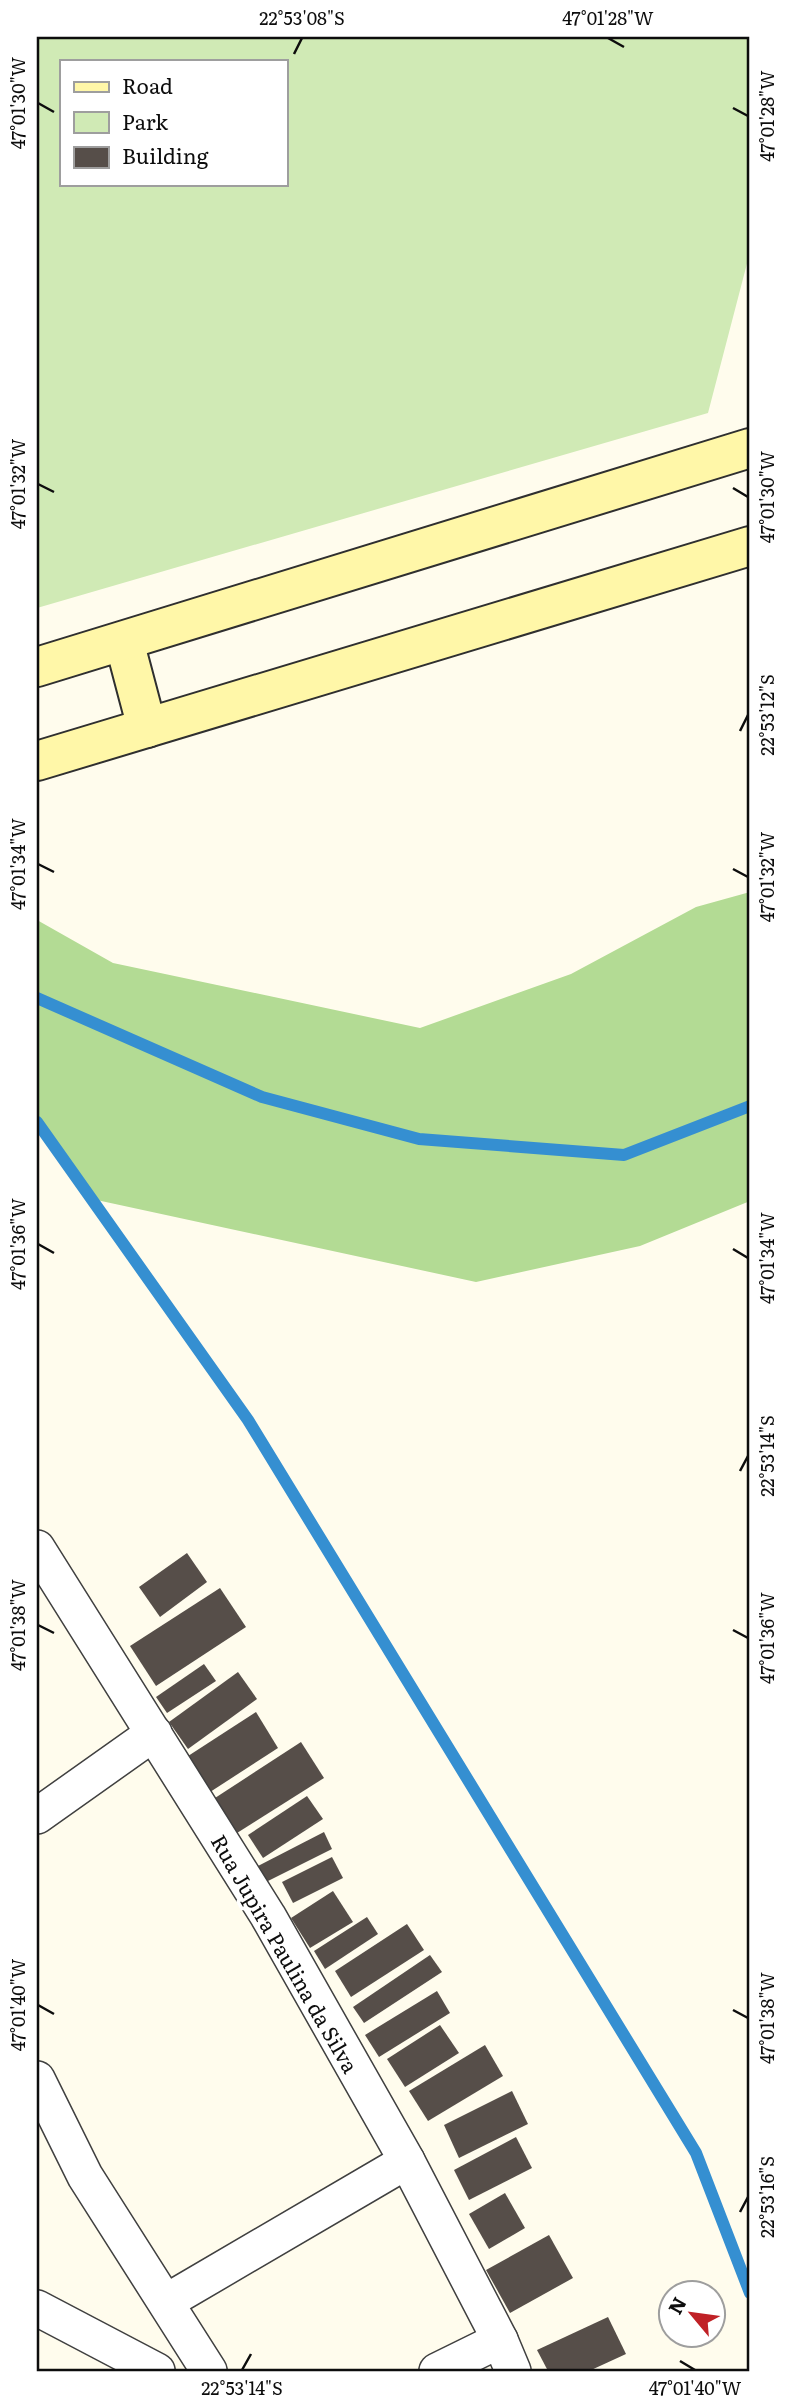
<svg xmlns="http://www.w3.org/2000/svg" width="787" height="2408" font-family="Literata,serif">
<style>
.green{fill:#d0eab5;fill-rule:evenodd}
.forest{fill:#b3db94}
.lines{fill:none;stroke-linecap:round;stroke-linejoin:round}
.stream{stroke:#358fd1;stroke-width:12}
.building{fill:#564e49}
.street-casing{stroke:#404040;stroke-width:38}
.secondary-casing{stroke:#2f2f2f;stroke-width:42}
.street{stroke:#fff;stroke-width:35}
.secondary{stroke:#fff7a8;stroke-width:38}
.ticks{fill:none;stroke:#0d0d0d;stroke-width:2.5}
.labels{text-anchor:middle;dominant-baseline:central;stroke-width:7;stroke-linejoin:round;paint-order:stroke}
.street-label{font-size:21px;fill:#0d0d0d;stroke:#fff}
.neatline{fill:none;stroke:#0d0d0d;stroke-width:2.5}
.ticks-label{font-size:18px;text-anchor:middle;fill:#0d0d0d}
</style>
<rect width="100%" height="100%" fill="#fffced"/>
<!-- green -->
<path class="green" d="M37,37H750V252L708,413L37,608ZM61,61H285V184H61Z"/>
<!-- forest -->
<polygon class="forest" points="750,892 750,1201 640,1246 476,1282 92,1199 37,1122 37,920 113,963 420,1028 571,974 696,907"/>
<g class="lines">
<!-- stream -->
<g class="stream">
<polyline points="37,998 262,1097 419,1139 624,1155 750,1106"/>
<polyline points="37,1122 248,1420 696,2153 750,2293"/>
</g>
</g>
<!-- building -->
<g class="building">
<polygon points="187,1553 207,1582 160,1617 139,1587"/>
<polygon points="220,1588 246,1627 156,1686 130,1646"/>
<polygon points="204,1664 216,1681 167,1713 156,1697"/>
<polygon points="238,1672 257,1699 188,1749 169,1722"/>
<polygon points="256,1712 278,1748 207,1794 185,1758"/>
<polygon points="301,1742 324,1778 237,1833 215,1798"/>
<polygon points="307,1796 323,1819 263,1858 248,1835"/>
<polygon points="324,1832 332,1849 266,1882 258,1866"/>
<polygon points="332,1857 343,1878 293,1903 282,1882"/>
<polygon points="333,1891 353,1922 310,1948 291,1918"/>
<polygon points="367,1917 378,1934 325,1969 314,1951"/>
<polygon points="407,1924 424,1950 351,1997 335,1971"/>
<polygon points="430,1955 442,1972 364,2023 353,2007"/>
<polygon points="437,1991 450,2013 379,2057 365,2035"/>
<polygon points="440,2025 459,2053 405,2087 387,2059"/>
<polygon points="485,2045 503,2076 428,2121 409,2091"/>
<polygon points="512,2091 528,2124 459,2158 444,2125"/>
<polygon points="516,2137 532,2168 469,2200 454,2170"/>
<polygon points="505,2193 525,2228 489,2249 469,2214"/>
<polygon points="549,2235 573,2278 510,2313 486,2270"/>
<polygon points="608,2317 626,2354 589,2371 548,2371 537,2350"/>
</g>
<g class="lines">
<defs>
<g id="street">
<polyline points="37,1548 268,1916 407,2161 500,2340 513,2371"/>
<polyline points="37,1816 154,1733"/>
<polyline points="37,2079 85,2176 209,2371"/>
<polyline points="166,2302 407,2161"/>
<polyline points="37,2308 157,2371"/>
<polyline points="437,2371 500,2340"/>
</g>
<g id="secondary">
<polyline points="124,641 147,728"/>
<polyline points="37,667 750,448"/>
<polyline points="37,761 750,546"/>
</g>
</defs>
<!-- street casing -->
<use href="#street" class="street-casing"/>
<!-- secondary casing -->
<use href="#secondary" class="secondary-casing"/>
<!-- street -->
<use href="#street" class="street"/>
<!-- secondary -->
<use href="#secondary" class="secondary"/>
</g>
<!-- ticks -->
<path class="ticks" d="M608,38L624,47M294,54L302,38M38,103L54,112M733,108L748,116M38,484L54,492M733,488L748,497M740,731L748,715M38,864L54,872M733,869L748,877M38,1244L54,1253M733,1249L748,1258M740,1471L748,1456M38,1625L54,1633M733,1630L748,1638M38,2005L54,2014M733,2010L748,2018M740,2212L748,2197M680,2361L695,2370M242,2370L251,2354"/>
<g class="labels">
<!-- street labels -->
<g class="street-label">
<text transform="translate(286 1953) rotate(60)">Rua Jupira Paulina da Silva</text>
</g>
</g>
<!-- border -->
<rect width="787" height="2408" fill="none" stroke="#ffffff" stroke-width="77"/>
<!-- legend -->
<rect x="60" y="60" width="228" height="126" fill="#ffffff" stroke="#9e9e9e" stroke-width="2"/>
<rect x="74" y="82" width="35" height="10" fill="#fff7a8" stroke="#9e9e9e" stroke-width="2"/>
<text x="122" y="94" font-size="21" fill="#0d0d0d">Road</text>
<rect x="74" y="112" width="35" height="21" fill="#d0eab5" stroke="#9e9e9e" stroke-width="2"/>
<text x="122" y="130" font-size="21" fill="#0d0d0d">Park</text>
<rect x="74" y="147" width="35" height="21" fill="#564e49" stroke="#9e9e9e" stroke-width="2"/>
<text x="122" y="164" font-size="21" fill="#0d0d0d">Building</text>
<!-- north arrow -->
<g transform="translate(692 2314) rotate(299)"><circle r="33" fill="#ffffff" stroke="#9e9e9e" stroke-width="2"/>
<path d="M0-5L12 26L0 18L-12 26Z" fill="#c02126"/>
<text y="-10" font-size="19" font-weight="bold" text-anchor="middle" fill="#0d0d0d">N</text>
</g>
<rect x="38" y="38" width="710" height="2332" class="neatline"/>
<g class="ticks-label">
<text x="302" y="25">22°53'08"S</text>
<text x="608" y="25">47°01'28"W</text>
<text transform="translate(19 103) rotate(-90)" y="6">47°01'30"W</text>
<text transform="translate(768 116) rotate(-90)" y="6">47°01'28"W</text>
<text transform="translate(19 484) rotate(-90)" y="6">47°01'32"W</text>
<text transform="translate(768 497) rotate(-90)" y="6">47°01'30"W</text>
<text transform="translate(768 715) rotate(-90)" y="6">22°53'12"S</text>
<text transform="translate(19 864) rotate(-90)" y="6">47°01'34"W</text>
<text transform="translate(768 877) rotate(-90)" y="6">47°01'32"W</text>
<text transform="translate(19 1244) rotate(-90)" y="6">47°01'36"W</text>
<text transform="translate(768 1258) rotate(-90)" y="6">47°01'34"W</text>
<text transform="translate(768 1456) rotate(-90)" y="6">22°53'14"S</text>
<text transform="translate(19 1625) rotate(-90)" y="6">47°01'38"W</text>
<text transform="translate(768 1638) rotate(-90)" y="6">47°01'36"W</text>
<text transform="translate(19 2005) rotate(-90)" y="6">47°01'40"W</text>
<text transform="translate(768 2018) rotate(-90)" y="6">47°01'38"W</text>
<text transform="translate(768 2197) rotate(-90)" y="6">22°53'16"S</text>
<text x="242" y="2395">22°53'14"S</text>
<text x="695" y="2395">47°01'40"W</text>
</g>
</svg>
